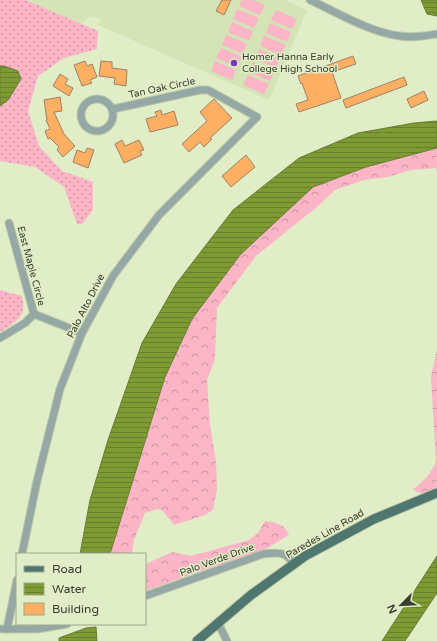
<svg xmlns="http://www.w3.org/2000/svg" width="437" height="641" font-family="'Varela Round',sans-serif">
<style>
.built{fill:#d4e4b6}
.grass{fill:url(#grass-dots)}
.forest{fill:url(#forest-crowns)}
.pitch{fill:#fbb5c6}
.water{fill:url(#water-rules);stroke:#697e32}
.building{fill:#ffaf62;stroke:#9f8166}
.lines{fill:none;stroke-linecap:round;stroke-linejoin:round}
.minor-casing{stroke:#bfcaa8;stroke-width:9}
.major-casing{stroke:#bfcaa8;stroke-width:11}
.minor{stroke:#94a9a5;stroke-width:7}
.major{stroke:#4f766f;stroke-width:9}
.poi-dot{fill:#763cb2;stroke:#e0edc6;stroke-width:1.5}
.labels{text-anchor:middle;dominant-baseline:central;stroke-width:3;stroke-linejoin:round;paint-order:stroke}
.poi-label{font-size:10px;fill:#393e2f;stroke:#e0edc6;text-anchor:start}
.street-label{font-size:10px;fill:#393e2f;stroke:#e0edc6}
</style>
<defs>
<pattern id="grass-dots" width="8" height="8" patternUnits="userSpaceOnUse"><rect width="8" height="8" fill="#fbb5c6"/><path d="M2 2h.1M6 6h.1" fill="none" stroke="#cc95a1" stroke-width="1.8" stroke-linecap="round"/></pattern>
<pattern id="forest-crowns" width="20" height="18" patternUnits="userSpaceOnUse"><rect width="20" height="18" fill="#fbb5c6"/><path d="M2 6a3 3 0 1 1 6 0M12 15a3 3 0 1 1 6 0" fill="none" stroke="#cc95a1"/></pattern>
<pattern id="water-rules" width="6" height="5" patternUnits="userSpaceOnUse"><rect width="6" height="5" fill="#7e9a33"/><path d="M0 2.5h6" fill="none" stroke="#687f2c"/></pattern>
</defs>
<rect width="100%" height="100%" fill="#e0edc6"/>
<!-- built -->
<polygon class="built" points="27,0 285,0 307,10 269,100 98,25 101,20 90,16 82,24"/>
<!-- grass -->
<g class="grass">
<polygon points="0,0 26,0 98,31 97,49 64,58 38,76 28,111 39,146 62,171 93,182 93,210 82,224 77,224 64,187 35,167 0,161 0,106 8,100 4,66 0,66"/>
<path d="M0,290L22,296C27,317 17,321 0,332Z"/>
</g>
<!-- forest -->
<g class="forest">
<polygon points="437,148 437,173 436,168 411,170 388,177 364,180 335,190 318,206 256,256 217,308 215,359 207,380 210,425 216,462 217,489 213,510 205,515 174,525 162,510 157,509 145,513 134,540 132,554 110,554 165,377 192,319 240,255 313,187 366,167"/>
<polygon points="437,349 437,488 425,495 413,490 427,477 436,463 431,377"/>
<path d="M265,521C275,522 285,524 289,535L257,554L201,571L145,591V568L148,563L172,552L191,556L249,540L258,533Z"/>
</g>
<!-- pitch -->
<g class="pitch">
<polygon points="242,0 253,0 265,5 260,15 239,6"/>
<polygon points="237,9 259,18 254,28 233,19"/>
<polygon points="276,10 297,19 292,29 271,20"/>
<polygon points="232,22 253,31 249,41 228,32"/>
<polygon points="270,23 291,32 287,42 266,33"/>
<polygon points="226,35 247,44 243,54 222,45"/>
<polygon points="264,36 286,45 281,55 260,46"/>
<polygon points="221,48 242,57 237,67 216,58"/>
<polygon points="259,49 280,58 276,68 255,59"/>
<polygon points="215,61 236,70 232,80 211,71"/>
<polygon points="253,62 274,71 270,81 249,72"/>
<polygon points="248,75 269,84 264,94 243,85"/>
</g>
<!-- water -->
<g class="water">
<polygon points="421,0 437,0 437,16 427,14"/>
<polygon points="0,66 4,66 18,71 21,79 8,100 0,106"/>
<polygon points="437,121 437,148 366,167 313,187 240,255 192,319 165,377 110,554 80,554 90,500 108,440 142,343 176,284 233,210 299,158 358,133 414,123"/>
<polygon points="437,556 437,593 405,641 382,641"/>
<polygon points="96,627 97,641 59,641 59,638 86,628"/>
</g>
<!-- building -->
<g class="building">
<polygon points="222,0 231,0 224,15 216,11"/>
<polygon points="353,56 356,64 332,72 341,98 299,112 296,104 308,100 302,83 301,84 298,76"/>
<polygon points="85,61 87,66 92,64 97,77 90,80 92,83 82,86 74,65"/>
<polygon points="101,61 112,62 112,68 127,70 126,86 114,84 115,78 99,76"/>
<polygon points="60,74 68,79 65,84 73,88 69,96 53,86"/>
<polygon points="404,77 407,85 346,108 343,100"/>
<polygon points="424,91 428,100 411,108 407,99"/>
<polygon points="60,97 62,111 54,112 64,134 75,146 63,157 57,150 59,147 50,138 48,139 45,131 50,129 46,120 47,120 44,100"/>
<polygon points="214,99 232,118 210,138 212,139 204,147 200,142 189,152 182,144 207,121 200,112"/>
<polygon points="161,110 162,115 174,111 178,125 150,132 146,119 157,116 155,112"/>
<polygon points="122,140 125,146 139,140 144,150 140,151 142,155 124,163 115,144"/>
<polygon points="87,148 94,150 88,168 73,162 77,150 85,153"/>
<polygon points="246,155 255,167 231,187 222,176"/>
</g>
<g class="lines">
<defs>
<g id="minor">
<path d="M310,0C336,12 371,33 400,36C413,38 424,36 437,34"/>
<circle cx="97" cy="115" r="16"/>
<polyline points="9,223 34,314"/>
<polyline points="34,314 82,333"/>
<polyline points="0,338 25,323 34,314"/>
<polyline points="22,554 37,481 60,389 82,333 113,276 159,215 257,117 208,90 200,90 113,109"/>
<path d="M145,596L263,554C276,553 286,550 293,564"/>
<polyline points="218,623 227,641"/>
<polyline points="0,629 37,629 67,624"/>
<polyline points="7,629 17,580"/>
</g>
<polyline id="major" points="197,641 251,595 305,556 374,519 437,493"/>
</defs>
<!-- minor casing -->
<use href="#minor" class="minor-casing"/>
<!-- major casing -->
<use href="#major" class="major-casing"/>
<!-- minor -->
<use href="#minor" class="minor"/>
<!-- major -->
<use href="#major" class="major"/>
</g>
<!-- markers -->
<circle class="poi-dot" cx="234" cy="63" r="4"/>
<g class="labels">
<!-- poi labels -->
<g class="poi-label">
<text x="242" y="57">Homer Hanna Early<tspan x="242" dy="12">College High School</tspan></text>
</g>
<!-- street labels -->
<g class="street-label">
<text transform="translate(162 88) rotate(-12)">Tan Oak Circle</text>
<text transform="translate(31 266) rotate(75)">East Maple Circle</text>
<text transform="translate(86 306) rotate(-63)">Palo Alto Drive</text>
<text transform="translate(325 534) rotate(-30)">Paredes Line Road</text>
<text transform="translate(217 560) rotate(-20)">Palo Verde Drive</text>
</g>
</g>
<!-- legend -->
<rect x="16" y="553" width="130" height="72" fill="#e0edc6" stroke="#9da78a"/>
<rect x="24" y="566" width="20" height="6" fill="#4f766f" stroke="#9da78a"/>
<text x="52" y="573" font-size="12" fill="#393e2f">Road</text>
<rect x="24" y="583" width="20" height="12" fill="url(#water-rules)" stroke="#9da78a"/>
<text x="52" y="593" font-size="12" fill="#393e2f">Water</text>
<rect x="24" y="603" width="20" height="12" fill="#ffaf62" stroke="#9da78a"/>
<text x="52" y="613" font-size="12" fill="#393e2f">Building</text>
<!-- north arrow -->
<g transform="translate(401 605) rotate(246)" stroke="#e0edc6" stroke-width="3" paint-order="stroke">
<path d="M0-3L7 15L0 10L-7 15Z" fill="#393e2f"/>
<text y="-6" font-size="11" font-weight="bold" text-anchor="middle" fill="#393e2f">N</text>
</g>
</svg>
